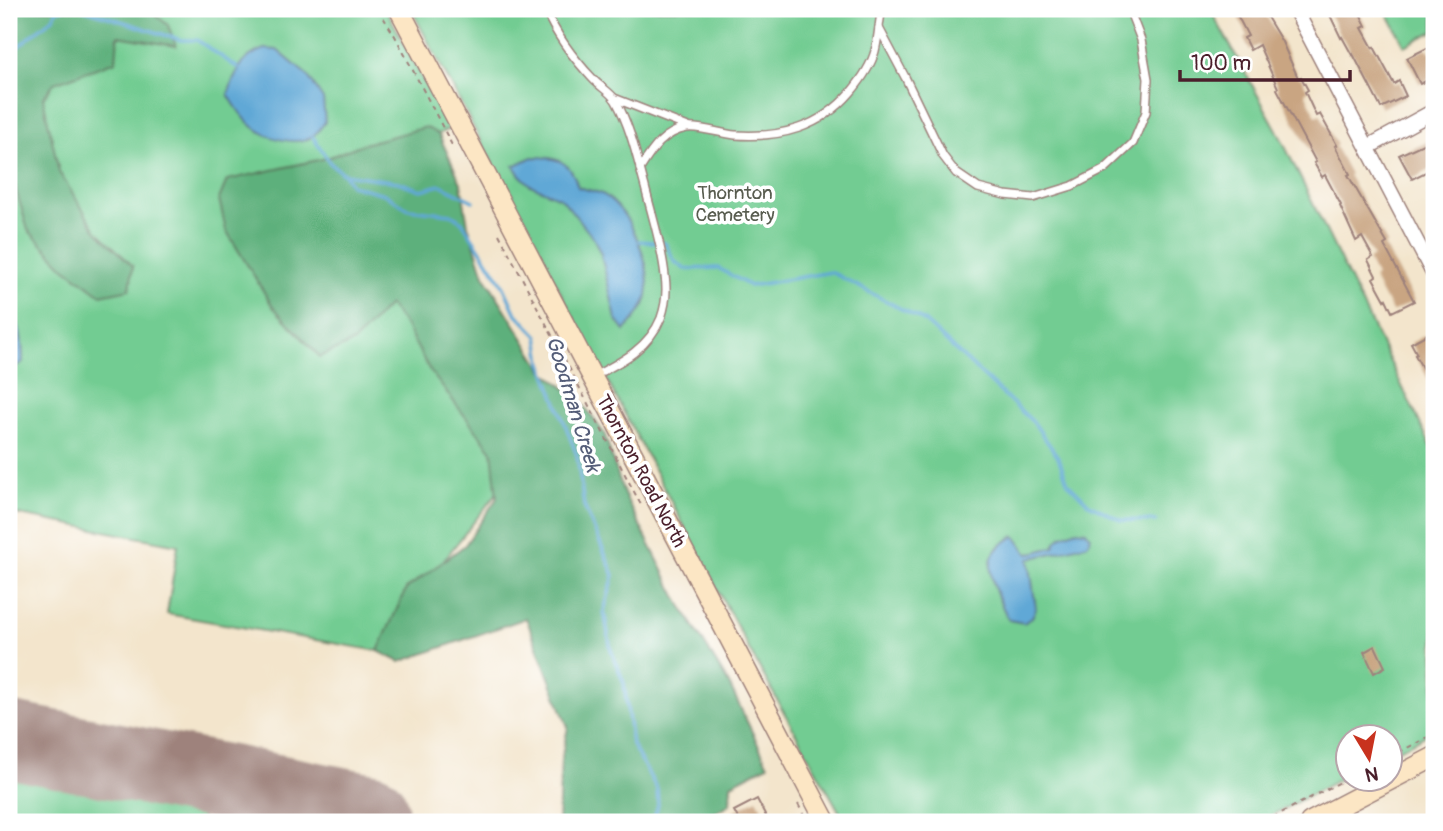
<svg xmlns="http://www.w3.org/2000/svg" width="1443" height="831" font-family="Pangolin,sans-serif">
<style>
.green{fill:#72cc92;stroke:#5e765e;stroke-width:2}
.forest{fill:#5db07c;stroke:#546854;stroke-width:2}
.water{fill:#60a8d6;stroke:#556480;stroke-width:2}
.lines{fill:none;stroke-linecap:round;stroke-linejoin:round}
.stream{stroke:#60a8d6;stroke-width:3.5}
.taxiway{stroke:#9e827c;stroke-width:30}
.runway{stroke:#9e827c;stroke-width:77}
.building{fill:#c9a582}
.service-casing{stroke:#9e827c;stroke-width:10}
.minor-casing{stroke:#9e827c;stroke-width:17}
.secondary-casing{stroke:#9e827c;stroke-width:22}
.path{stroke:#9e827c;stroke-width:2;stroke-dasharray:5 5;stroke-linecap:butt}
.service{stroke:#fff;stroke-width:7}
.minor{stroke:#fff;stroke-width:14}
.secondary{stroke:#fce6c4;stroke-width:19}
.labels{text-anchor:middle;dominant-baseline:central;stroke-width:7;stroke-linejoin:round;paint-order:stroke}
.park-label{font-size:19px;fill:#585c4f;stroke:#fff}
.street-label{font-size:19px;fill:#4a1f2b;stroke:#fff}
.water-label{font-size:21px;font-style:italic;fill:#545d78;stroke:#fff}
</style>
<rect width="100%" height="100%" fill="#fff"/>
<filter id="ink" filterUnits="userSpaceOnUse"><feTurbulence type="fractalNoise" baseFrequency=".0143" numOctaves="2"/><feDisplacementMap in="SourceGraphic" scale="14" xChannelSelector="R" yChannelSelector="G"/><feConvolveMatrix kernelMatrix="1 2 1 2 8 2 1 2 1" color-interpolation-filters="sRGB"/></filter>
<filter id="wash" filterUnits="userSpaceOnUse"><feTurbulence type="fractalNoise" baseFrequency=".00686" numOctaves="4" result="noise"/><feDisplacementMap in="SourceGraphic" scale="28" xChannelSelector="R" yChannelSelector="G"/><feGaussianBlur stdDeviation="1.57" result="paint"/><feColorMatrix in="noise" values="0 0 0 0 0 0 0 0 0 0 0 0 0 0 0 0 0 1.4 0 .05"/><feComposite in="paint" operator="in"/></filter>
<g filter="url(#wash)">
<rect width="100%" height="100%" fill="#f3e5cc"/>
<!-- green -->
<g class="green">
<polygon points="9,9 386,9 449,129 342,179 408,287 508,479 416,595 378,651 167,614 178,545 9,513"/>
<polygon points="411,9 1210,9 1277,130 1434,452 1434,731 1391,754 1390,736 1348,736 1348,775 1259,822 845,822 750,651"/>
<polygon points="1385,9 1434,9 1434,31 1405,46"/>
<polygon points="9,768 195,803 204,822 9,822"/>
</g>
<!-- forest -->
<g class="forest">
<polygon points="9,9 148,9 168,25 176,46 118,36 116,61 54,83 43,98 59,172 96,230 133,266 130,289 101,295 65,268 28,230 9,167"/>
<polygon points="426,127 439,135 461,183 468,225 484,275 543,370 579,399 604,433 624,494 679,602 729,684 768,765 731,784 730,804 697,822 558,822 561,760 568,727 526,618 400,662 378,651 406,589 465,545 497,498 492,451 430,371 405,325 389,305 354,342 320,357 273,307 226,230 219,199 227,180 327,158 360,145"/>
</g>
<!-- water -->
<g class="water">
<path d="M264,49L277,50L307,75L323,99L325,122C322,126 318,132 314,135C302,146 274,140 261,132C247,125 236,108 228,94C237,71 240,58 264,49Z"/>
<path d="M532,157C558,157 571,161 578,187C586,190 596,191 604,195C630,211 653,265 647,295C645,309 633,320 625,331L616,319L601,254L594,239L562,199L530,185L519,174L514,166Z"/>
<path d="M9,308C21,323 23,343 23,362L12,369L9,367Z"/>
<path d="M1077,530L1086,531L1090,537L1088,544L1029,559L1036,609L1032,617L1024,623L1009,620C999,601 982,568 996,550C1001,544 1009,540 1015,536L1028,554L1054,547C1058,535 1067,534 1077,530Z"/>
</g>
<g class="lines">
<!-- stream -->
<g class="stream">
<polyline points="83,9 181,40 197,40 238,68"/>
<polyline points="9,49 14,50 53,18 57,10 62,9"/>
<polyline points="313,137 330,163 344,174 351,185 384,194 409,209 451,214 462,222 502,283 515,312 538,336 542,363 577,456 584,506 614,575 604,611 611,650 624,683 632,745 657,789 658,805 653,822"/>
<polyline points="344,174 398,182 421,190 441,185 473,201"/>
<polyline points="639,241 665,243 675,262 685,269 718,268 750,286 831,272 924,321 1034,423 1058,457 1068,483 1089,504 1121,520 1156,521"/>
</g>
<!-- taxiway -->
<polyline class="taxiway" points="229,822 236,784"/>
<!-- runway -->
<polyline class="runway" points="9,740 370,811"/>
</g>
<g id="blocks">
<!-- building -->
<g class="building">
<polygon points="1234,9 1264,9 1264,12 1282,42 1298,78 1301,77 1308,90 1305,92 1316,116 1320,114 1337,145 1335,146 1350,174 1348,175 1387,243 1384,245 1414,301 1392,312 1386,299 1385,300 1373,278 1376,276 1368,260 1373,257 1362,237 1356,241 1340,206 1341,205 1325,175 1322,177 1314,163 1316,162 1277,89 1278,88 1259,45 1250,50 1244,38 1248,36"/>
<polygon points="1327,9 1358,9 1366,26 1362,28 1373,48 1374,47 1394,84 1399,81 1406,96 1381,108 1353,54 1352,55 1342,37 1341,38"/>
<polygon points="1427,48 1430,52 1434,49 1434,77 1420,84 1407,58"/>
<polygon points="1434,139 1434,168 1412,179 1399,155"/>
<polygon points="1431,332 1434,337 1434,389 1415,355 1417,354 1411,343"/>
<polygon points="1375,646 1385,667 1374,673 1364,652"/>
<polygon points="757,799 769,822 740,822 734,811"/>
</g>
</g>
</g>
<g filter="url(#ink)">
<use href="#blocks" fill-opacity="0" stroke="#9e827c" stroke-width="2"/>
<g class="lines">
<defs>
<g id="service">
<path d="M545,9C556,35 574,59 593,79C600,87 611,92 616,101C631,128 637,158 645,187C652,216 662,245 665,276C667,289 666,304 661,318C649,348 621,362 594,376"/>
<polyline points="879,28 905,77 943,156 956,173 978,188 1005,195 1033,198 1072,186 1105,169 1133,143 1146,112 1148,79 1141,40 1129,9"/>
<polyline points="614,98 688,127"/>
<path d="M640,169C652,150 663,132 687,128C699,126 722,134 735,135C781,138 820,128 851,92C861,80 871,66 875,51C878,39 879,25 881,13L886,9"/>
<polyline points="1429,822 1428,820 1434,817"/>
</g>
<g id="minor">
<polyline points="1295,9 1434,275"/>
<polyline points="1368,147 1434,111"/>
</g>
<g id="secondary">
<polyline points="399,9 826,822"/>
<polyline points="1310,822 1434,757"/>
</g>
</defs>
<!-- service casing -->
<use href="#service" class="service-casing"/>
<!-- minor casing -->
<use href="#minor" class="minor-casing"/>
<!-- secondary casing -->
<use href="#secondary" class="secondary-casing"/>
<!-- path -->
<g class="path">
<polyline points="378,9 395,36 454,149"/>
<polyline points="499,234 641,505"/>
<polyline points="1390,757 1434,734"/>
<polyline points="798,804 807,822"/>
<polyline points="1264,822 1348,778"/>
</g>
<!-- service -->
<use href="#service" class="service"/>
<!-- minor -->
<use href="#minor" class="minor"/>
<!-- secondary -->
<use href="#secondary" class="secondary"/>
</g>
</g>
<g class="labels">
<!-- park labels -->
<g class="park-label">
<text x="735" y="193">Thornton<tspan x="735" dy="22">Cemetery</tspan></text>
</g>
<!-- street labels -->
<g class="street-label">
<text transform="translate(641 471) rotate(62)">Thornton Road North</text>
</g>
<!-- water labels -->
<g class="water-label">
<text transform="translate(573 404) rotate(73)">Goodman Creek</text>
</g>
</g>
<!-- margin -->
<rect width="1443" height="831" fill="none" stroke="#fff" stroke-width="35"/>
<!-- north arrow -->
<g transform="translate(1369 758) rotate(170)"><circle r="33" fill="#ffffff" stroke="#b7a5aa" stroke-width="2"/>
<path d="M0-5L12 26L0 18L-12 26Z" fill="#c8321e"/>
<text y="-10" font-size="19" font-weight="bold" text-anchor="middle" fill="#4a1f2b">N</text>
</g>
<!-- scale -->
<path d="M1180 70v10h170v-10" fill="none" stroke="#4a1f2b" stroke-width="3.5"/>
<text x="1191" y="70" font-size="21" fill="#4a1f2b" stroke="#ffffff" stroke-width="5" paint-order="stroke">100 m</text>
</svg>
